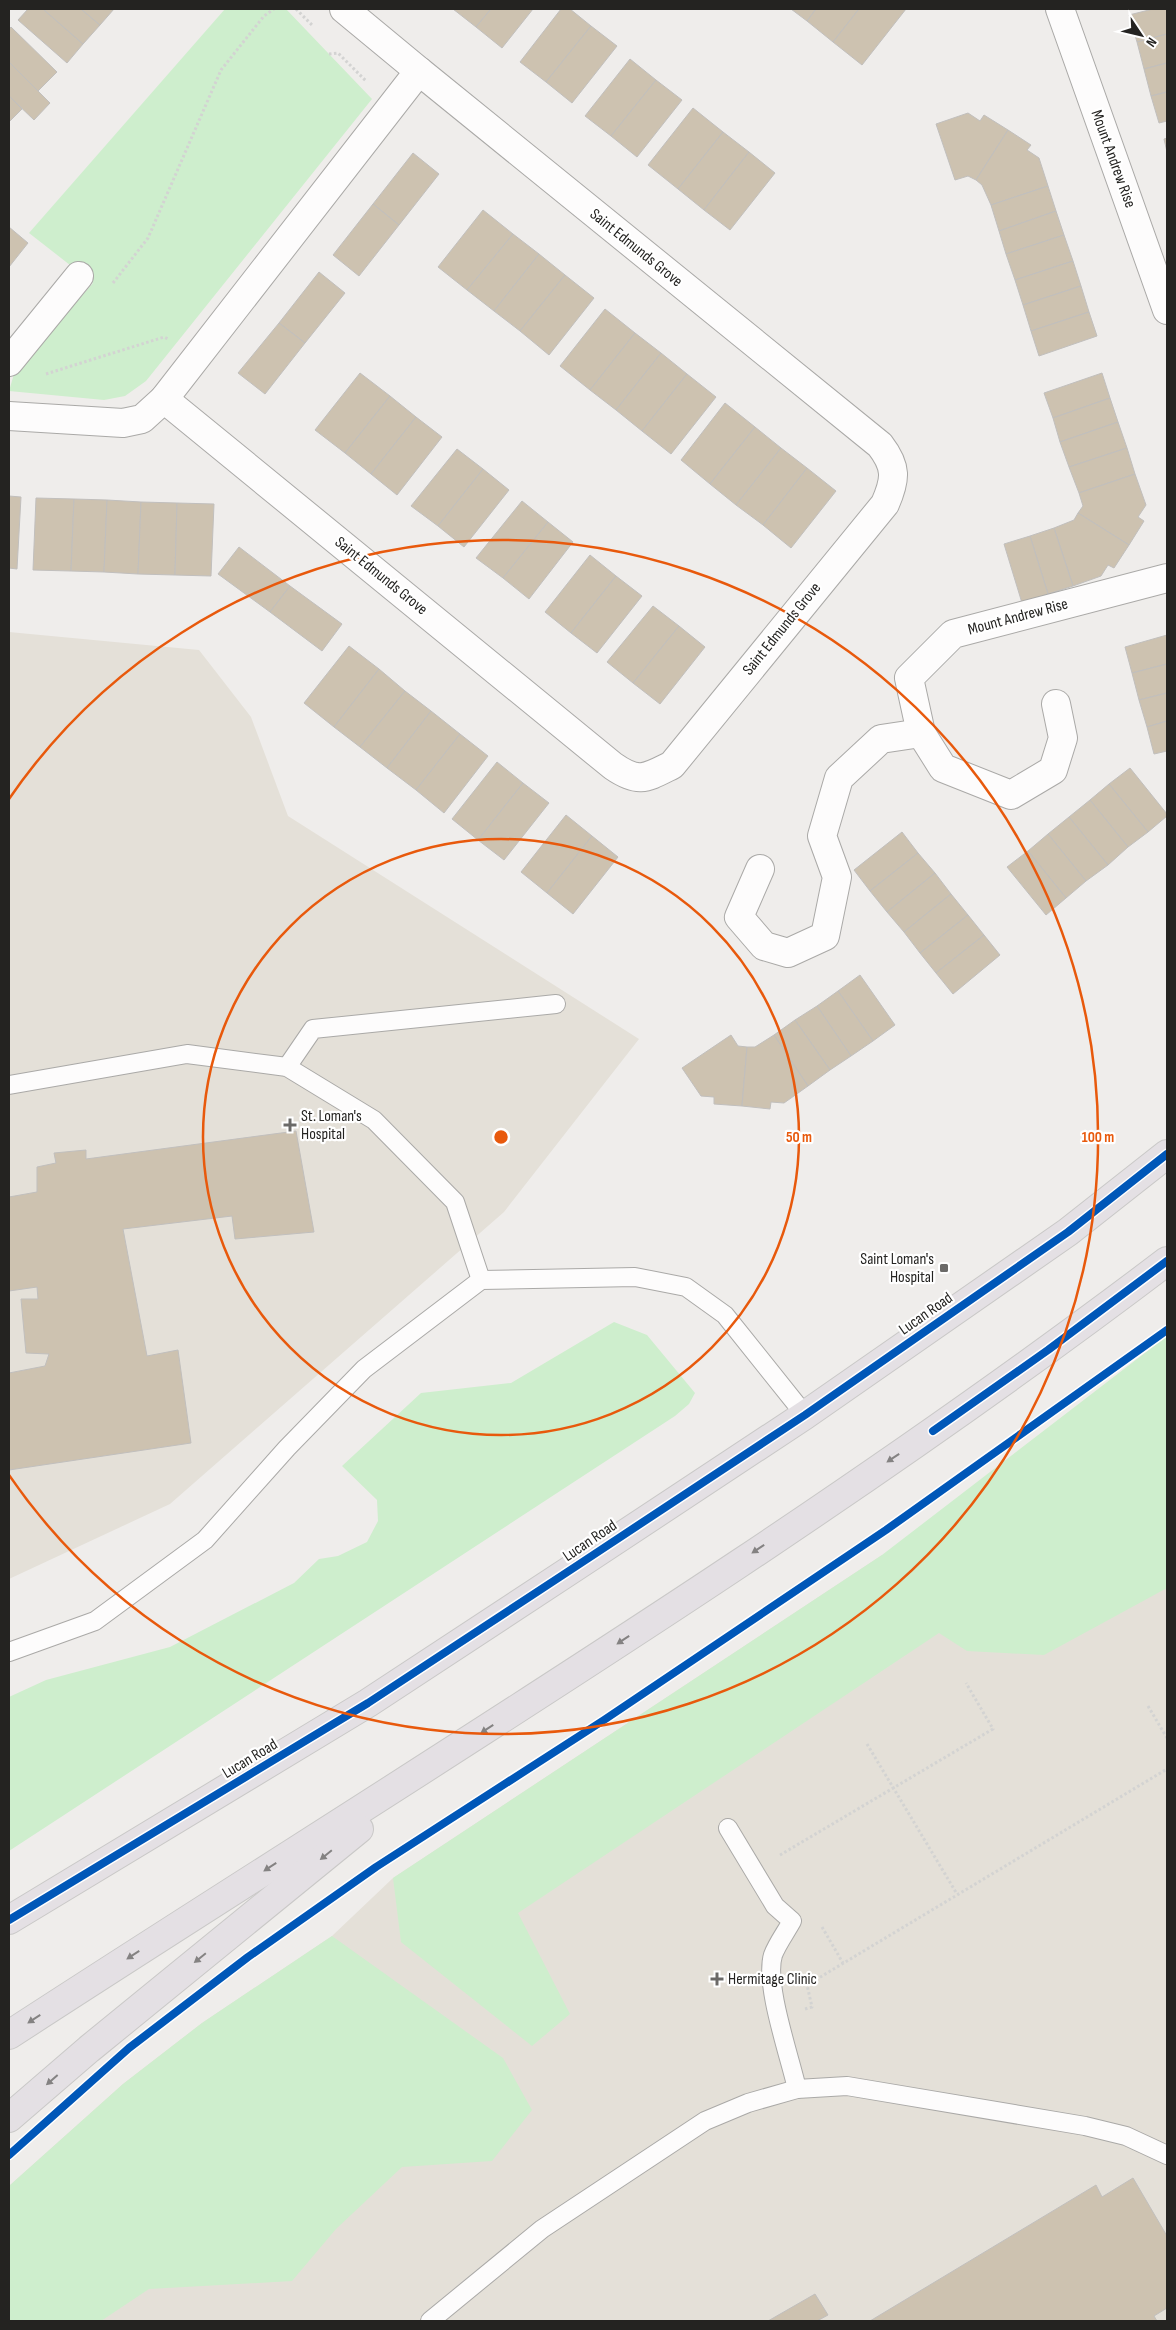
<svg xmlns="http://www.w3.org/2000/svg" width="1176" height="2330" font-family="'Sofia Sans Condensed',sans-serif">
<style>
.built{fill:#e4e0d8}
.green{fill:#ceeecd}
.building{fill:#cdc2b0;stroke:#c1bfbd}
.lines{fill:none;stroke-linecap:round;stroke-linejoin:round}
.service-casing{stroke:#aaa9a7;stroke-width:20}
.minor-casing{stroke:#aaa9a7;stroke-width:30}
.trunk-casing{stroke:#c9c8c7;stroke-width:30}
.path{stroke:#d3d3d2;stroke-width:3;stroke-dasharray:2.5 2.5;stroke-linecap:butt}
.service{stroke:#fdfcfc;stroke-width:18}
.minor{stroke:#fdfcfc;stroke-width:28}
.trunk{stroke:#e4e0e4;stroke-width:28}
.cycleway-casing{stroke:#fff;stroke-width:11}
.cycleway{stroke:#0057b8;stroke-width:8}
.oneway{fill:#848282}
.ring{fill:none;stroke:#e8590c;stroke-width:2.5}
.poi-dot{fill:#6b6a68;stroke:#fff;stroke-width:2}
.labels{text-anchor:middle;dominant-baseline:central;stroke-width:4.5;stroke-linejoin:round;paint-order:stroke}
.street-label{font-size:16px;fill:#242321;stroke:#fff}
.poi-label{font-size:16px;fill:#242321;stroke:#fff;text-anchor:start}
.centre{fill:#e8590c;stroke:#fff;stroke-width:2.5}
.ring-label{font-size:15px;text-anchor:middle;font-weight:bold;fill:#e8590c;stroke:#fff;stroke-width:4.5;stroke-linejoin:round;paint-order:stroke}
</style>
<rect width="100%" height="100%" fill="#efedeb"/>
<!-- built -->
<g class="built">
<polygon points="9,632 199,650 251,717 288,816 639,1039 504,1212 170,1504 9,1579"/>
<polygon points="882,1555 1167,1587 1167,2321 9,2321 9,2186 123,2084 202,2023 332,1936 393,1878"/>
</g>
<!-- green -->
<g class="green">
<polygon points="225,9 286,9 372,99 146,381 125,396 104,400 9,391 14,374 93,283 29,233"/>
<polygon points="614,1322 647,1335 695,1393 689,1404 675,1416 9,1851 9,1697 46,1680 170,1647 294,1583 319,1559 338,1556 367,1542 378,1521 377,1500 342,1466 421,1393 511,1383"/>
<polygon points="1167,1336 1167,1588 1044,1655 967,1651 939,1633 518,1913 570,2014 532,2046 401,1942 393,1878 882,1555"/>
<polygon points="332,1936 503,2058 532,2110 492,2161 402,2167 336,2229 292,2281 149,2289 101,2321 9,2321 9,2186 123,2084 202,2023"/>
</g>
<!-- building -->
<g class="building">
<polygon points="28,9 43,9 83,44 67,63 18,20"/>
<polygon points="43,9 81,9 100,25 83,44"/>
<polygon points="81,9 114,9 100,25"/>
<polygon points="453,9 491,9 476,27"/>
<polygon points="491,9 533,9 502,48 476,27"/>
<polygon points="561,9 570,9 591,26 546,82 520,62"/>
<polygon points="791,9 816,9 807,21"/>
<polygon points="816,9 859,9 833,42 807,21"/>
<polygon points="859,9 906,9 862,65 833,42"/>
<polygon points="1153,9 1167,9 1167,34 1137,42 1129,15"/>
<polygon points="591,26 617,46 572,103 546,82"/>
<polygon points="11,27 57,72 38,91 9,62 9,29"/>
<polygon points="1167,34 1167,63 1144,69 1137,42"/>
<polygon points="630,59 656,80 611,136 585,116"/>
<polygon points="9,62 50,103 34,120 9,96"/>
<polygon points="1167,63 1167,92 1151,96 1144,69"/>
<polygon points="656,80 682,100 637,157 611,136"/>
<polygon points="1167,92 1167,121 1159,123 1151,96"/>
<polygon points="9,96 22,109 9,122"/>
<polygon points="693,108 723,132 678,189 648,165"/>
<polygon points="968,113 980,121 984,115 1008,130 976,180 968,176 955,180 936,124"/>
<polygon points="1008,130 1031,145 1027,150 1039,158 1048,186 991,205 982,185 976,180"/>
<polygon points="723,132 749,152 704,210 678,189"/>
<polygon points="1167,138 1167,152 1164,139"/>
<polygon points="749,152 775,173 730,230 704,210"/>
<polygon points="413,153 439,174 399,225 373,204"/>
<polygon points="1048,186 1056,211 999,231 991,205"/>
<polygon points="373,204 399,225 359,276 333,255"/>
<polygon points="483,210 513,234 467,290 438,267"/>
<polygon points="1056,211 1064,235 1006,254 999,231"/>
<polygon points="9,227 28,243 9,267"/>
<polygon points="513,234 539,254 494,311 467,290"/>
<polygon points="1064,235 1073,261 1015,280 1006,254"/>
<polygon points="539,254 565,275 520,331 494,311"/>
<polygon points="1073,261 1081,286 1023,305 1015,280"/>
<polygon points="319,272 345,293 305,343 279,323"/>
<polygon points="565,275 594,298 549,355 520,331"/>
<polygon points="1081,286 1089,312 1031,331 1023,305"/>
<polygon points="605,309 635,333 590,390 560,366"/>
<polygon points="1089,312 1097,336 1039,356 1031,331"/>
<polygon points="279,323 305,343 265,394 238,373"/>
<polygon points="635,333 661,353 616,410 590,390"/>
<polygon points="661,353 687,374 642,431 616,410"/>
<polygon points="360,373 390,396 345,453 315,430"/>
<polygon points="1102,373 1110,398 1053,418 1044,393"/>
<polygon points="687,374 716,397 671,454 642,431"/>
<polygon points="390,396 416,417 371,474 345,453"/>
<polygon points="1110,398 1118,422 1060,442 1053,418"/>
<polygon points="725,403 755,427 710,484 681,460"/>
<polygon points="416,417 442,437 397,495 371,474"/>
<polygon points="1118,422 1127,448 1069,467 1060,442"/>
<polygon points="755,427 781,448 736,505 710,484"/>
<polygon points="781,448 807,468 763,525 736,505"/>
<polygon points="1127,448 1135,474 1079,493 1069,467"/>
<polygon points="457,449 483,469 438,526 411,506"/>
<polygon points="807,468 836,491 791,548 763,525"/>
<polygon points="483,469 509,490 464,547 438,526"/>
<polygon points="1135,474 1146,505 1138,517 1144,521 1129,545 1078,513 1083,506 1079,493"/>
<polygon points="9,496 21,497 17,569 9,568"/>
<polygon points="36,498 74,499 71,571 33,570"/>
<polygon points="74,499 107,500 104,572 71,571"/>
<polygon points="107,500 141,502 138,574 104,572"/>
<polygon points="522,501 548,522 503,578 476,558"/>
<polygon points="141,502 177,503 175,575 138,574"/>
<polygon points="177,503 214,504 211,576 175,575"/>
<polygon points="1078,513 1129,545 1114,568 1108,565 1101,576 1073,586 1054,528 1074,520"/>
<polygon points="548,522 573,542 529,599 503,578"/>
<polygon points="1054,528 1073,586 1048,594 1030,536"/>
<polygon points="1030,536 1048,594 1022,603 1004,544"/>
<polygon points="239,547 290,586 270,612 218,574"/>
<polygon points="590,555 616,576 571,633 545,612"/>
<polygon points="616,576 642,596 597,653 571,633"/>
<polygon points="290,586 342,624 322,651 270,612"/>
<polygon points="653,606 679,626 633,683 607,662"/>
<polygon points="679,626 705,647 660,704 633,683"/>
<polygon points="1167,635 1167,664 1132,673 1125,647"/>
<polygon points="349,646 379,669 334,727 304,703"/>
<polygon points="1167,664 1167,693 1139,700 1132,673"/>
<polygon points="379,669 405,691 360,747 334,727"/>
<polygon points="405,691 431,711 387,768 360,747"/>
<polygon points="1167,693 1167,721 1147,727 1139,700"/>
<polygon points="431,711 460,734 416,790 387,768"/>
<polygon points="1167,721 1167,751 1154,754 1147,727"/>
<polygon points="460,734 488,756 444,813 416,790"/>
<polygon points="497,762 523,783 478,840 452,819"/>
<polygon points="1130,768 1167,814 1167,816 1148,832 1109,784"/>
<polygon points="523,783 549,803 504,860 478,840"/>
<polygon points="1109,784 1148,832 1128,847 1090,800"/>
<polygon points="1090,800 1128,847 1108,865 1069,817"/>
<polygon points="566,815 592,836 547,893 521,872"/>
<polygon points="1069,817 1108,865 1086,881 1048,834"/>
<polygon points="902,832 918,853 870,891 854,870"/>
<polygon points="1048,834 1086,881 1066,898 1028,851"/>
<polygon points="592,836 618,857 573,914 547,893"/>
<polygon points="1028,851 1066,898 1046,915 1007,867"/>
<polygon points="918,853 935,873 887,912 870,891"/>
<polygon points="935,873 951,894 904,932 887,912"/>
<polygon points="951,894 968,915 920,953 904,932"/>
<polygon points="968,915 984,935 936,973 920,953"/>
<polygon points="984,935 1000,955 953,994 936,973"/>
<polygon points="860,975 895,1025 873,1041 838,991"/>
<polygon points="838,991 873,1041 851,1056 817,1006"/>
<polygon points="817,1006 851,1056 830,1070 795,1020"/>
<polygon points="795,1020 830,1070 808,1086 774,1035"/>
<polygon points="731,1035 738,1046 747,1047 742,1106 714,1104 714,1097 701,1096 682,1068"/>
<polygon points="774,1035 808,1086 784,1103 771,1102 770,1109 742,1106 747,1047 755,1047"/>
<polygon points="296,1131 314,1232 235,1239 232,1216 123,1229 147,1356 178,1350 191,1443 9,1470 9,1373 45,1366 49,1354 26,1353 21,1299 38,1299 37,1287 9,1291 9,1197 37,1192 37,1167 56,1163 54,1153 86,1150 86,1159"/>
<polygon points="1133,2178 1167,2236 1167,2308 1154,2316 1157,2321 870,2321 1096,2185 1102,2197"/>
<polygon points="815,2294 828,2315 817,2321 768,2321"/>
</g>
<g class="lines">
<defs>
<g id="service">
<polyline points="287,1067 313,1029 556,1004"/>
<polyline points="9,1085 187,1054 287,1067 374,1120 455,1202 481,1280"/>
<polyline points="9,1652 95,1621 205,1540 287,1448 364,1369 481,1280 635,1277 686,1287 725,1315 805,1415"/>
<path d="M728,1828L775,1906L792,1921C786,1932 777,1944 773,1955C764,1984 790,2057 797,2089"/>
<polyline points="430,2321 542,2229 705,2121 748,2103 797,2089 847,2086 1085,2126 1126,2136 1167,2155"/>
</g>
<g id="minor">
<polyline points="1060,9 1167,310"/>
<polyline points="9,362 79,276"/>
<path d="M164,399L613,766C639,784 646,778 672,765L885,504C896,479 897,467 880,445L419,71"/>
<polyline points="9,416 123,423 142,419 164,399 419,71 344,9"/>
<polyline points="1056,704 1063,738 1053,770 1011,795 943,768 921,733 909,678 953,634 1167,578"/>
<polyline points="760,869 739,917 764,946 788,953 825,936 837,877 822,836 839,778 881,739 921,733"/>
</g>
<g id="trunk">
<polyline points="9,1920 368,1703 578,1565 805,1415 1068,1232 1167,1154"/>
<path d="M9,2035C398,1782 797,1542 1167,1261"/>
<polyline points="9,2118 89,2049 359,1829"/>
</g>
</defs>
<!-- service casing -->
<use href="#service" class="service-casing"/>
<!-- minor casing -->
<use href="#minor" class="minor-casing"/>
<!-- trunk casing -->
<use href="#trunk" class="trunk-casing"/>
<!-- path -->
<g class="path">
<polyline points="296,9 312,25"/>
<polyline points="329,54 338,53 366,81"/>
<polyline points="113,283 148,238 221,70 264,16 274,9"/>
<polyline points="46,374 164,337 168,339"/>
<polyline points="1148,1706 1167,1738"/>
<polyline points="867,1744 957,1894"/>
<polyline points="780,1855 993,1729 966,1683"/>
<polyline points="822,1927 843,1963"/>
<polyline points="805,2009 812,2007 807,1985 1167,1769"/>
</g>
<!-- service -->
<use href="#service" class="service"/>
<!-- minor -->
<use href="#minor" class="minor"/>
<!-- trunk -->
<use href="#trunk" class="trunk"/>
<defs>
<g id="cycleway">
<polyline points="933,1431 1048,1350 1167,1261"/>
<polyline points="9,1920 368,1703 578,1565 805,1415 1068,1232 1167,1154"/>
<polyline points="9,2155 129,2048 248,1957 376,1867 604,1720 886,1530 1167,1330"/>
</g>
</defs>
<!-- cycleway casing -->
<use href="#cycleway" class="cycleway-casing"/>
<!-- cycleway -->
<use href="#cycleway" class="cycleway"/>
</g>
<!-- one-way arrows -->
<defs><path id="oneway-solid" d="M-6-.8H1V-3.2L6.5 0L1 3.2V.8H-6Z" transform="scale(1.25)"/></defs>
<g class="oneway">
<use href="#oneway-solid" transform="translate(893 1458) rotate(146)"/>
<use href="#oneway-solid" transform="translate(758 1549) rotate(146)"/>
<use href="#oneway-solid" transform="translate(623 1640) rotate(146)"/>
<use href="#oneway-solid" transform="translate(487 1729) rotate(147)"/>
<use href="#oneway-solid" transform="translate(326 1855) rotate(141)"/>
<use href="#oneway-solid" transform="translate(270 1867) rotate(147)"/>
<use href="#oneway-solid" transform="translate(133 1955) rotate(147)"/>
<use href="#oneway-solid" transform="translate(200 1958) rotate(141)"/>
<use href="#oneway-solid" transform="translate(34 2019) rotate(147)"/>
<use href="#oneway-solid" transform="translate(52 2080) rotate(139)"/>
</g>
<!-- distance rings -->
<g class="ring">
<circle cx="501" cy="1137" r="298"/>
<path d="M9 799A597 597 0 1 1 9 1475"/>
</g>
<!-- markers -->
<g class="poi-dot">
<path d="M287.5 1117.5h5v5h5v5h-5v5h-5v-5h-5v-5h5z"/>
<rect x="939" y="1263" width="10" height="10" rx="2.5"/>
<path d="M714.5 1971.5h5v5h5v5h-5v5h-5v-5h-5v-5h5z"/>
</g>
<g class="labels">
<!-- street labels -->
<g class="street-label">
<text transform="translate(1113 159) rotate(70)">Mount Andrew Rise</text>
<text transform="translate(636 248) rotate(39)">Saint Edmunds Grove</text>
<text transform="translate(381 576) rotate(39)">Saint Edmunds Grove</text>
<text transform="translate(1018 617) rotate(-15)">Mount Andrew Rise</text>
<text transform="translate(782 629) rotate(-51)">Saint Edmunds Grove</text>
<text transform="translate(926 1314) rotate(-35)">Lucan Road</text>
<text transform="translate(590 1541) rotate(-34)">Lucan Road</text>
<text transform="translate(250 1759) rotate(-31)">Lucan Road</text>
</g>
<!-- poi labels -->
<g class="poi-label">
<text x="301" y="1116">St. Loman's<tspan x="301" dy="18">Hospital</tspan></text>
<text x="934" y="1259" text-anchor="end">Saint Loman's<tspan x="934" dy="18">Hospital</tspan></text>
<text x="728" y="1979">Hermitage Clinic</text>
</g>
</g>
<circle cx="501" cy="1137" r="8" class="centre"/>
<g class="ring-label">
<text x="799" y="1142">50 m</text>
<text x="1098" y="1142">100 m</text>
</g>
<!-- border -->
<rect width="1176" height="2330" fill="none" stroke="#242321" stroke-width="20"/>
<!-- north arrow -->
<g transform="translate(1141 35) rotate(125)" stroke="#ffffff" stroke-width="4" paint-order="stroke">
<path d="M0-4L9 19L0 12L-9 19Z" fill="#242321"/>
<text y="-8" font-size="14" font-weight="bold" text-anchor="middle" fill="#242321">N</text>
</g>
</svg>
